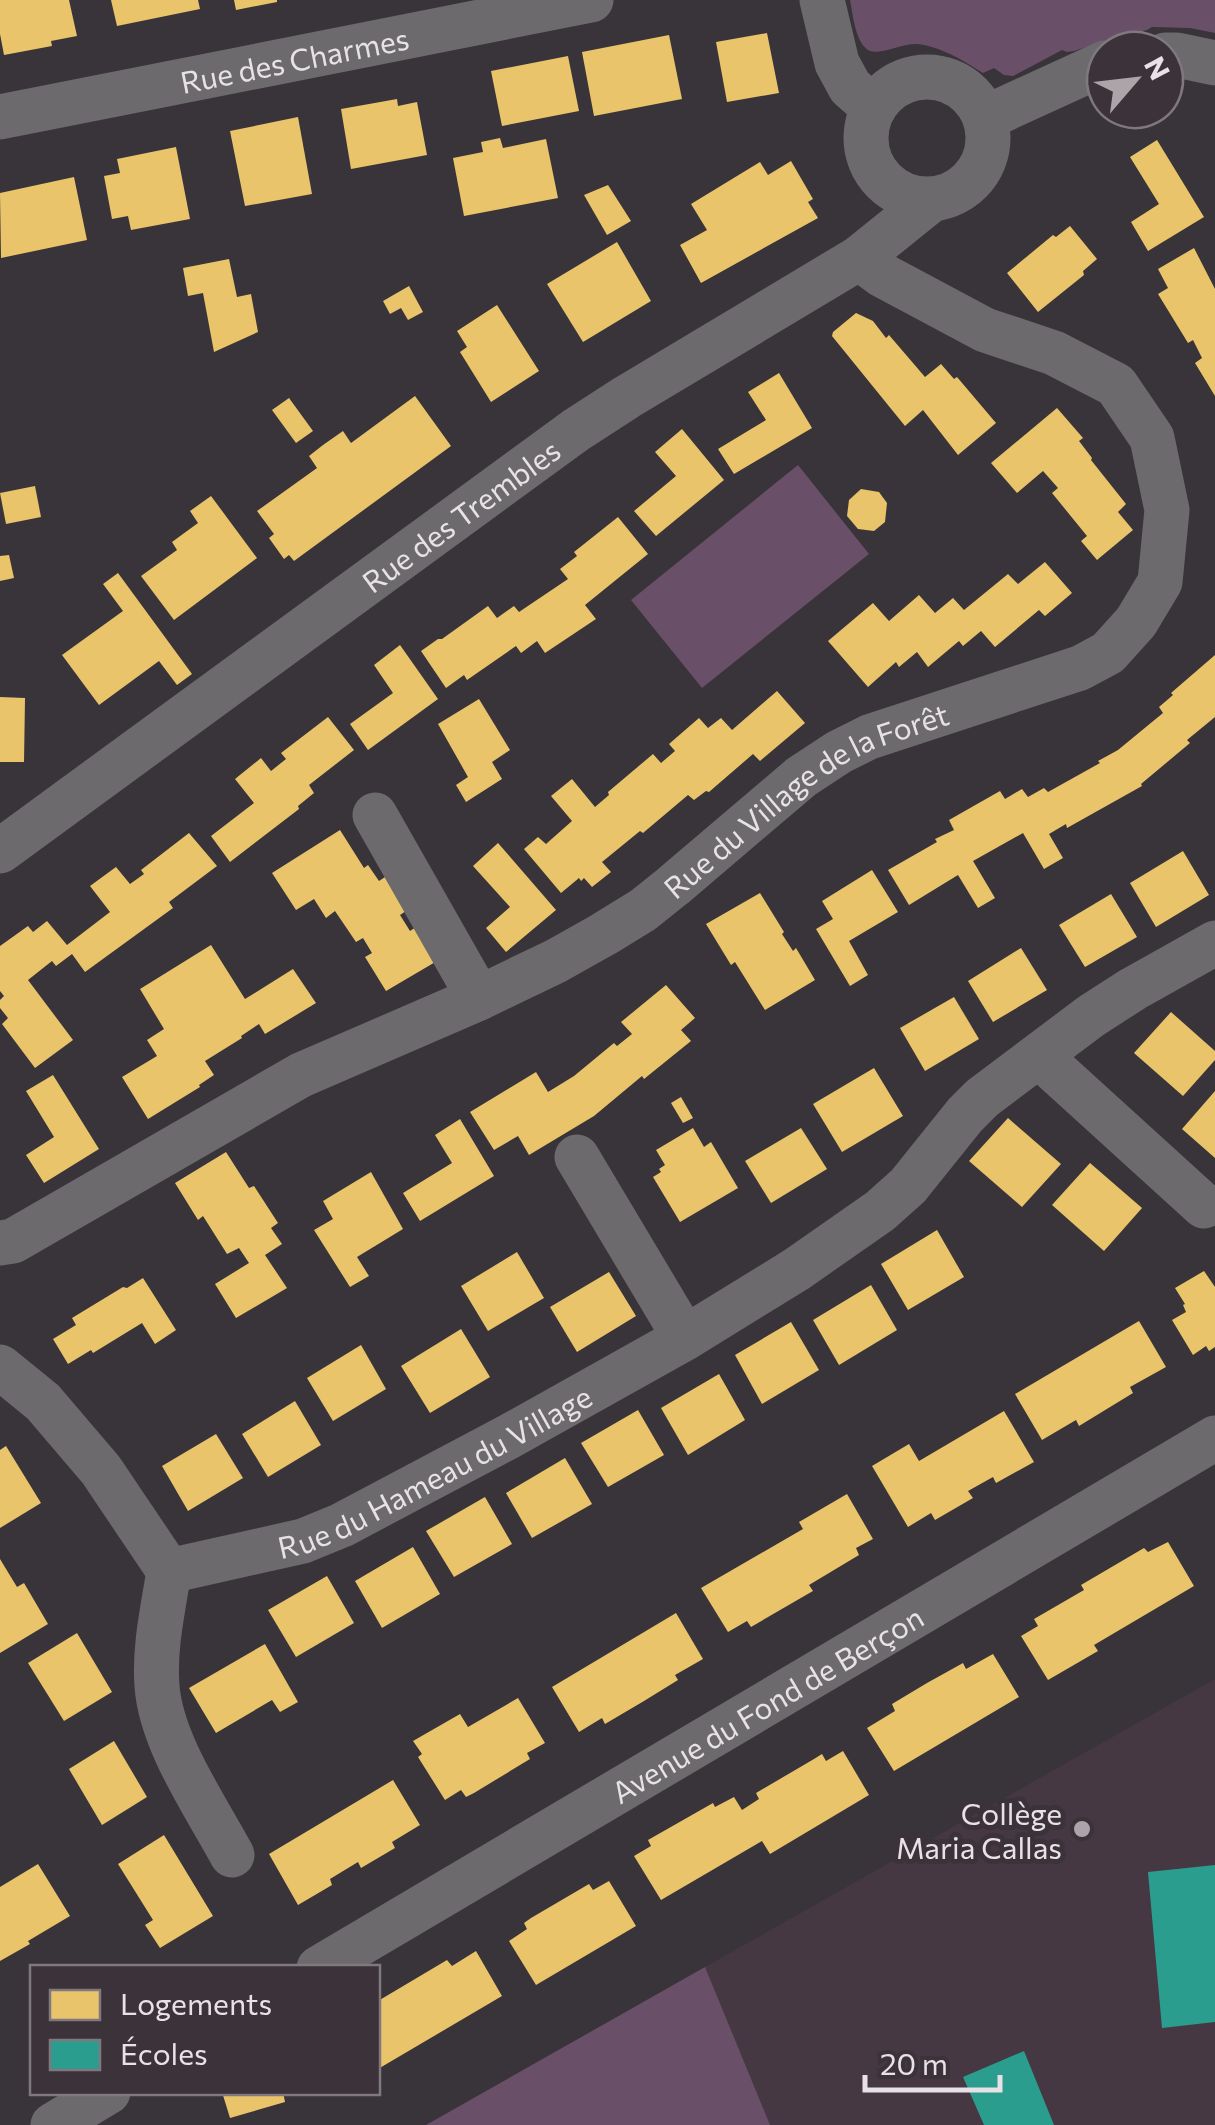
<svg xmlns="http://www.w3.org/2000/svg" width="1215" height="2125" font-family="Commissioner,sans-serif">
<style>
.built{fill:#453843}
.green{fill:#6a4f68}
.homes{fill:#e9c46a}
.schools{fill:#2a9d8f}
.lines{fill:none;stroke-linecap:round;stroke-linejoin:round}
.street{stroke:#6c6a6c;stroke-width:45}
.poi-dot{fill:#aba5aa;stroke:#3b323a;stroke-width:4}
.labels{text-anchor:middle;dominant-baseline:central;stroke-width:10;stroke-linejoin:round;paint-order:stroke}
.street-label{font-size:30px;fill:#e8e2e7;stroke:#3b323a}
.poi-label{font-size:30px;fill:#e8e2e7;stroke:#3b323a;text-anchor:end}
</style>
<rect width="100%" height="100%" fill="#393439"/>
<!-- built -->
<polygon class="built" points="1215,1679 1215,2125 769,2125 705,1967"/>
<!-- green -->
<g class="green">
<path d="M850,0H1215V33L1190,28L1152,27L1147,30L1120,36L1074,51L1067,52L1062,50L1013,76L1004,75L994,68L983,73C964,61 940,46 917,44C903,43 880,55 870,51C855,44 853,14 850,0Z"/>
<polygon points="798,465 869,554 702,688 631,600"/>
<polygon points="705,1967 770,2125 426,2125"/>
</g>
<!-- homes -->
<g class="homes">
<polygon points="0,0 69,0 77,36 51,41 52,46 4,55 0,34"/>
<polygon points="111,0 198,0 200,9 117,26"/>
<polygon points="234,0 277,0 277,2 236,10"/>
<polygon points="767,33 779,93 727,102 716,42"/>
<polygon points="669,35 682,99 594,116 582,52"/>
<polygon points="568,56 579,111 502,126 491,71"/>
<polygon points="397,99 398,106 417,102 427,155 351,169 341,109"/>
<polygon points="298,117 312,194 245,206 230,131"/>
<polygon points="500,138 503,148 546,139 558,198 464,216 453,158 483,152 481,142"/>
<polygon points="1157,140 1204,217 1148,251 1131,222 1159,204 1130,157"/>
<polygon points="176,147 190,219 131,230 128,216 112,219 104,176 120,173 117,159"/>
<polygon points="791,161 813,199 808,202 818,218 701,283 680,245 707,230 691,204 760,162 768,175"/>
<polygon points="74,177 87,240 1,258 0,193"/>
<polygon points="608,185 631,221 607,235 584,195"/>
<polygon points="1070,226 1097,259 1083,271 1084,275 1038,312 1007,273 1053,235 1056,237"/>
<polygon points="617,242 651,301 583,342 547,284"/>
<polygon points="1194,248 1215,289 1215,396 1195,363 1202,358 1193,340 1188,343 1158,294 1168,288 1158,269"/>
<polygon points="229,259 237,297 251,294 258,332 214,352 203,293 188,296 183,268"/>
<polygon points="409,286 423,312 408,320 401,308 390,314 383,301"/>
<polygon points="497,305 539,371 491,402 460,352 467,347 457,331"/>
<polygon points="856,313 873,321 886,338 889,335 925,377 941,364 954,379 957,377 996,423 958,455 923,410 905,426 832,336 833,332"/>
<polygon points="779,373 812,428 734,474 718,449 766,420 748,392"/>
<polygon points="415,396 451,446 294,561 289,555 284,559 269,538 274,534 257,511 317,468 309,456 323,445 343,431 351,443"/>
<polygon points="289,398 313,431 296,443 272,410"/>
<polygon points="1057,408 1083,438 1079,441 1092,458 1091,460 1126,504 1118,512 1133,530 1097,560 1081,541 1087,536 1052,493 1058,488 1043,471 1017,493 991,463"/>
<polygon points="682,429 724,480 656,536 634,511 676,476 655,452"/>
<polygon points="35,486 41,517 6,524 0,493"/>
<polygon points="861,489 879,492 887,503 885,522 874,531 858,529 847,516 849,500"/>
<polygon points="211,496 257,558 174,620 141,576 177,550 172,542 198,523 190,511"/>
<polygon points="618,517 648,554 585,605 596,619 545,653 537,641 521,653 516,646 467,680 464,675 446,688 421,651 438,639 442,639 488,606 497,618 514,606 519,612 568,579 560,569 577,556 574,552"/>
<polygon points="9,555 14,578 0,581 0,556"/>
<polygon points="1045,562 1072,593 1045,616 1039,610 995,647 981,631 963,646 959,641 928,667 917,652 899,667 896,662 868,687 828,641 873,603 889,621 919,595 935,613 953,598 964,610 1008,574 1018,584"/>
<polygon points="118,573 192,674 177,685 159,661 99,705 62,655 123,611 103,584"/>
<polygon points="400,645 438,699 368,750 350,724 393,693 374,665"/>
<polygon points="1215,655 1215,717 1187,740 1190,743 1141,784 1142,786 1067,828 1066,824 1049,834 1063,858 1044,869 1023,833 973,861 995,898 978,908 958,875 909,905 888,870 937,842 935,839 954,830 949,820 1000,791 1005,799 1022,789 1028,797 1044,788 1048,792 1100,763 1098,761 1118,750 1163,713 1159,707 1173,695 1171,693"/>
<polygon points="777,691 805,723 760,761 753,754 709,792 706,791 694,800 688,795 643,833 640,831 602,862 611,872 592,887 584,878 581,881 579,878 561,893 524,849 538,837 546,844 572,821 551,796 572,779 595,807 609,795 608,792 653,754 661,763 675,751 669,744 699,718 708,728 721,718 732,730"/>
<polygon points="0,697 25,698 24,762 0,762"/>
<polygon points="479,699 510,750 492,762 502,779 466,802 456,785 468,777 438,724"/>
<polygon points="328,717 354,750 309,785 314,793 298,806 299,809 230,862 211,836 254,803 235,779 261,758 271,771 286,759 281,753"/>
<polygon points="340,830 364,868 368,865 379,881 385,877 406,911 400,915 410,931 416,927 437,961 386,991 365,957 372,953 363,938 356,942 335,911 326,918 314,899 296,910 272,873"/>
<polygon points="189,833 217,866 169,902 173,908 85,972 72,954 56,966 52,961 28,980 73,1040 35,1068 2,1024 8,1018 0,1008 0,1000 4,996 0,991 0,946 28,926 33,932 47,921 67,945 110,912 90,886 116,867 130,884 144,874 141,870"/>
<polygon points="498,843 556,910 506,952 486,928 510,907 473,866"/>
<polygon points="1183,851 1209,895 1156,927 1130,883"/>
<polygon points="872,870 898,912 849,941 868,975 850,986 816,929 833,919 822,901"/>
<polygon points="760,893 784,932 782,934 793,951 796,948 815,980 765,1010 735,962 731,965 706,924"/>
<polygon points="1111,894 1137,937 1085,967 1059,925"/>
<polygon points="211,945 245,999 293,969 316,1003 265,1034 259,1024 241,1036 242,1038 205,1061 214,1075 199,1085 200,1087 148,1119 122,1077 157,1056 147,1040 164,1029 140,989"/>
<polygon points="1021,948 1047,990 993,1022 968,981"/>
<polygon points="666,985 695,1018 681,1030 691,1041 644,1079 642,1076 594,1116 529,1155 518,1136 494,1150 470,1112 536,1072 548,1092 574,1076 614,1043 617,1046 632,1034 621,1022"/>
<polygon points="954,997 979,1039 925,1071 900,1028"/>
<polygon points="1171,1012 1215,1051 1215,1060 1183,1096 1134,1053"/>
<polygon points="874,1068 903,1116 842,1152 813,1104"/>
<polygon points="53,1075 99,1149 44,1183 26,1155 54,1137 26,1091"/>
<polygon points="1215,1091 1215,1158 1182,1129"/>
<polygon points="681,1097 693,1118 683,1123 671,1103"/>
<polygon points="1008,1118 1061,1164 1022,1207 969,1161"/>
<polygon points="460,1119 494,1176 420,1221 403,1193 452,1163 435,1135"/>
<polygon points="693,1128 704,1147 711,1142 738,1188 680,1222 653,1177 661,1172 659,1169 665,1165 656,1150"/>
<polygon points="801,1128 827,1169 771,1203 745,1161"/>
<polygon points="226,1152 249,1188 254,1186 278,1223 271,1228 282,1244 265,1255 287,1288 236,1318 215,1284 249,1263 239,1248 227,1254 203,1216 198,1220 175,1183"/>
<polygon points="1090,1163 1142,1208 1104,1251 1052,1205"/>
<polygon points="371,1172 403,1229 357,1257 369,1276 350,1287 314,1230 333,1219 323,1201"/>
<polygon points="937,1230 964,1277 908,1310 881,1264"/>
<polygon points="517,1252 544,1298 488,1331 461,1286"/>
<polygon points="1204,1271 1215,1287 1215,1347 1209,1351 1206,1346 1193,1355 1172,1320 1186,1312 1183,1305 1185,1304 1175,1288"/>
<polygon points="609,1272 636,1316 577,1352 550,1307"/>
<polygon points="143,1278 176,1330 155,1344 142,1323 93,1353 91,1350 68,1364 53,1339 76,1325 72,1318 123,1287 127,1288"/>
<polygon points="871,1285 897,1330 839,1365 813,1320"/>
<polygon points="1139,1321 1166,1367 1130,1387 1133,1393 1079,1426 1076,1420 1042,1440 1015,1394"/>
<polygon points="791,1322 819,1370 762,1404 735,1355"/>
<polygon points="461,1329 490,1377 430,1413 401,1366"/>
<polygon points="361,1345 386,1389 333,1421 307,1378"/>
<polygon points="719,1374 745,1420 688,1455 661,1408"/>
<polygon points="295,1401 321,1445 268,1477 242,1434"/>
<polygon points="638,1410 664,1455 608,1487 581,1443"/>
<polygon points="1004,1411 1034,1462 996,1483 993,1477 968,1491 973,1498 935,1520 931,1513 908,1527 872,1466 909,1444 919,1461"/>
<polygon points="216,1434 243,1478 188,1511 162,1466"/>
<polygon points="6,1446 41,1503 0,1528 0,1450"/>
<polygon points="565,1458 592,1504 532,1538 506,1493"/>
<polygon points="847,1494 873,1539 856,1548 859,1555 809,1585 813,1591 806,1595 751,1627 747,1621 728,1632 701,1588 803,1529 799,1522"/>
<polygon points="485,1497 512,1544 454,1577 426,1531"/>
<polygon points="1168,1542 1194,1586 1094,1645 1098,1651 1048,1680 1021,1636 1038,1626 1034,1619 1084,1590 1081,1585 1144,1548 1148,1552"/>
<polygon points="413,1547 440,1594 382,1628 355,1581"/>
<polygon points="0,1559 17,1587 24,1583 48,1624 0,1653"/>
<polygon points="327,1576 354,1623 296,1657 268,1610"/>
<polygon points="676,1613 703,1659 675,1675 678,1680 644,1701 605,1724 602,1718 579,1732 552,1687"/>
<polygon points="77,1633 112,1692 64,1721 28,1663"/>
<polygon points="265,1644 298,1702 280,1712 272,1700 216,1733 189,1688"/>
<polygon points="993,1654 1019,1697 894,1771 867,1728 895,1711 892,1704 927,1683 963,1663 966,1669"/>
<polygon points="518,1698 545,1743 527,1753 530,1759 474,1793 466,1797 461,1790 445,1800 418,1757 422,1754 413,1741 460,1714 468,1727"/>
<polygon points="114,1741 147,1797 102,1825 69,1769"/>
<polygon points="843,1751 869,1795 770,1854 762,1841 661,1900 634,1856 651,1846 648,1840 713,1803 715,1807 734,1797 742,1810 759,1799 756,1793 814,1759 822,1754 826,1761"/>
<polygon points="393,1780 420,1825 392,1842 395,1848 361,1868 358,1862 330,1879 332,1885 298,1905 269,1854"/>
<polygon points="164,1835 213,1916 160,1948 145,1925 153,1920 118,1864"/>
<polygon points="38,1864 70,1916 28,1941 30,1944 0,1961 0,1887"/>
<polygon points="609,1881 636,1926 536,1985 509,1941 527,1929 524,1923 531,1918 589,1884 593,1890"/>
<polygon points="476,1951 502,1996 378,2069 378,2001 447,1960 452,1966"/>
<polygon points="222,2092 283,2092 285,2102 230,2118"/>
</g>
<!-- schools -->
<g class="schools">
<polygon points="1215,1865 1215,2022 1162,2028 1148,1872"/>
<polygon points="1024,2051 1054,2125 984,2125 963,2077"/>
</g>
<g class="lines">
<!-- street -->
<g class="street">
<polyline points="822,0 837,63 850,87 874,108"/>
<polyline points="1165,55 1177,55 1215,63"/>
<circle cx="927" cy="138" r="61"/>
<path id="s1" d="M0,117L591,0"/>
<polyline points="985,118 1105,63"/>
<polyline points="375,815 479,998"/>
<path id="s2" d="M0,851L576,430L627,397L859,258L931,200"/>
<polyline points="1039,1056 1204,1206"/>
<polyline points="577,1157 685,1338"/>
<path id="s3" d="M0,1243L13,1241L301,1075L479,998L556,961L604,934L643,910L673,886L801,777L839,752L869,737L1080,668L1108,653L1136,622L1160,582L1167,510L1152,438L1116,385L1054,353L985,330L882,275L859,258"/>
<path id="s4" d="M0,1367L43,1402L101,1470L169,1571L303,1541L342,1525L508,1437L685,1338L797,1269L880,1211L908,1186L965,1115L982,1098L1091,1016L1133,989L1215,943"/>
<path d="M169,1571C163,1609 154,1648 157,1686C161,1742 205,1805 232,1855"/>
<path id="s5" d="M319,1968L1215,1438"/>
<polyline points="53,2125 108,2092"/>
</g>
</g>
<!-- markers -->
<circle class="poi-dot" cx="1082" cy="1829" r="10"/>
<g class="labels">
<!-- street labels -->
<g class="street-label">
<text stroke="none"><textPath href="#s1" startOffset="300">Rue des Charmes</textPath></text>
<text stroke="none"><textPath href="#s2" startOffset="570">Rue des Trembles</textPath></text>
<text stroke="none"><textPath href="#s3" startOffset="925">Rue du Village de la Forêt</textPath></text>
<text stroke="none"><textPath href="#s4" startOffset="552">Rue du Hameau du Village</textPath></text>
<text stroke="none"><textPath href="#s5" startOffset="520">Avenue du Fond de Berçon</textPath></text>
</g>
<!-- poi labels -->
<g class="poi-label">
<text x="1062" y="1812">Collège<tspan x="1062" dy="34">Maria Callas</tspan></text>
</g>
</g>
<!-- legend -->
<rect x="30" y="1965" width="350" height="130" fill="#3b323a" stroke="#80787f" stroke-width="2.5"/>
<rect x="50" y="1990" width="50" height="30" fill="#e9c46a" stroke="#80787f" stroke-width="2.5"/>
<text x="120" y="2015" font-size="30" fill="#e8e2e7">Logements</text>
<rect x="50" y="2040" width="50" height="30" fill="#2a9d8f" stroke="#80787f" stroke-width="2.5"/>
<text x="120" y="2065" font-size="30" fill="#e8e2e7">Écoles</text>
<!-- north arrow -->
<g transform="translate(1135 80) rotate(62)"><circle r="48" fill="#3b323a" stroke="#80787f" stroke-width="2.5"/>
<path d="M0-8L18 38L0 25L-18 38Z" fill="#aba5aa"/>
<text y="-15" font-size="28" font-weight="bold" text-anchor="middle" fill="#e8e2e7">N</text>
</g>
<!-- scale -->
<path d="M865 2075v15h135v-15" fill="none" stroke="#e8e2e7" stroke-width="5"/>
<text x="880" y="2075" font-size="30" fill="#e8e2e7" stroke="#3b323a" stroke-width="8" paint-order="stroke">20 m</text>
</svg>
